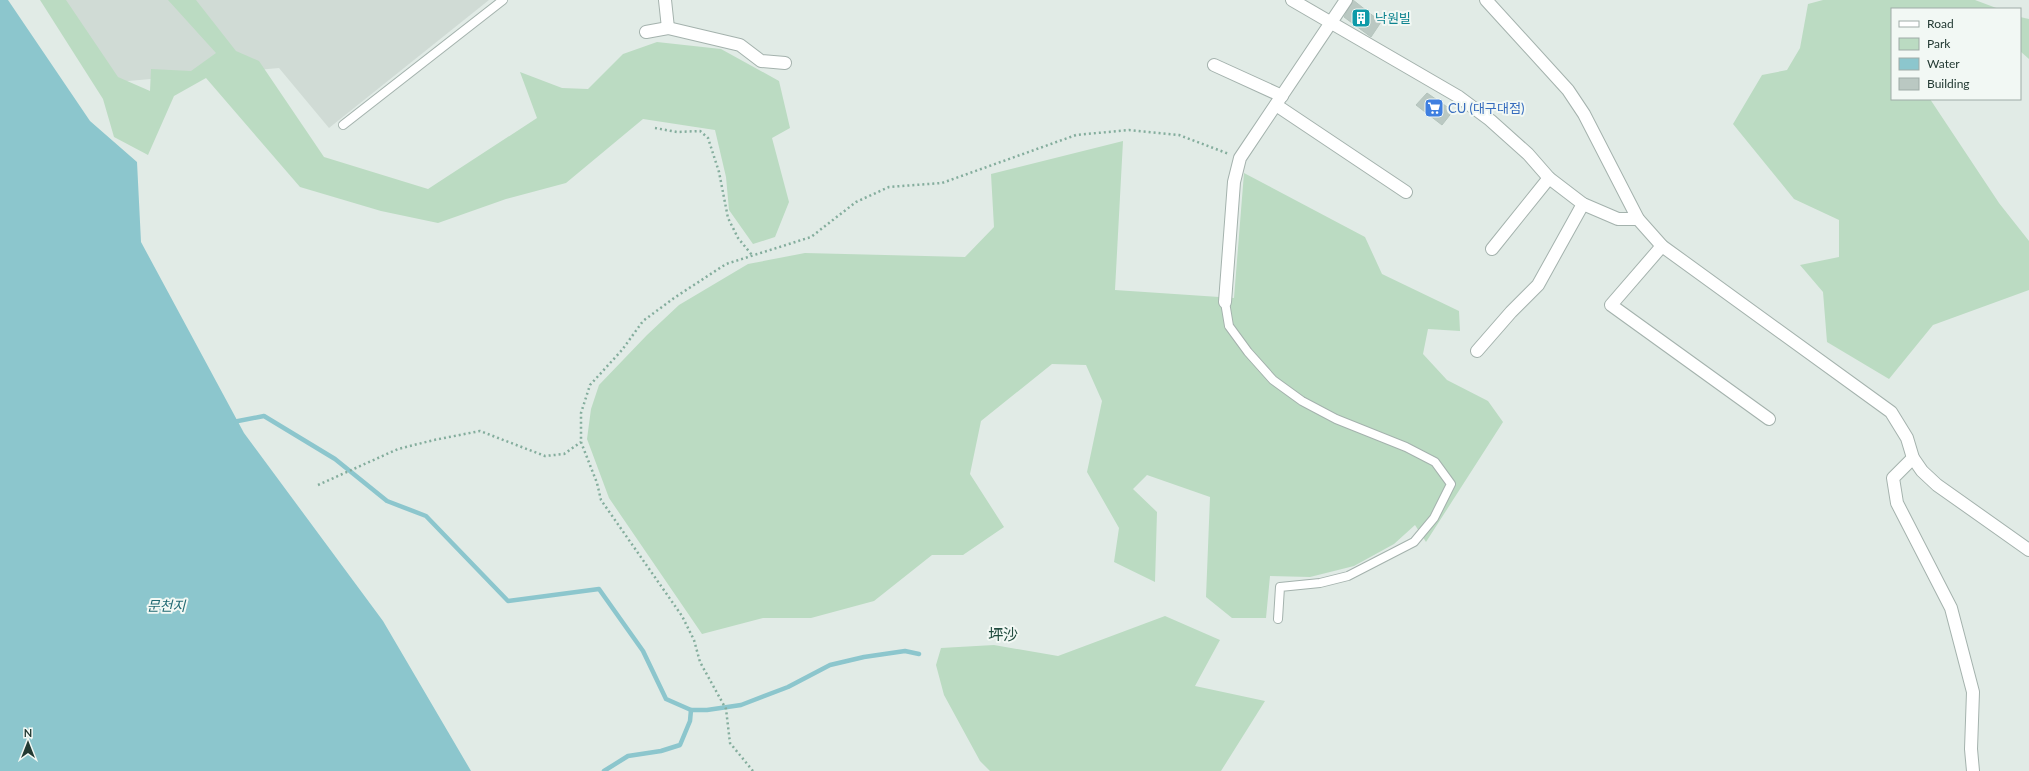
<svg xmlns="http://www.w3.org/2000/svg" width="2029" height="771" font-family="Lato,'Noto Sans KR',sans-serif">
<style>
.built{fill:#d0dbd5}
.green{fill:#bbdbc2}
.water{fill:#8cc6cd}
.lines{fill:none;stroke-linecap:round;stroke-linejoin:round}
.stream{stroke:#8cc6cd;stroke-width:4.5}
.building{fill:#bac8c2;stroke:#b4c4bd}
.service-casing{stroke:#a4b2ad;stroke-width:10}
.minor-casing{stroke:#a4b2ad;stroke-width:14}
.path{stroke:#84ad9d;stroke-width:2.5;stroke-dasharray:2 3;stroke-linecap:butt}
.service{stroke:#fff;stroke-width:8}
.minor{stroke:#fff;stroke-width:12}
.labels{text-anchor:middle;dominant-baseline:central;stroke-width:4;stroke-linejoin:round;paint-order:stroke}
.culture-label{font-size:13px;fill:#0d838f;stroke:#f2f8f4;text-anchor:start}
.shop-label{font-size:13px;fill:#366cbe;stroke:#f2f8f4;text-anchor:start}
.water-label{font-size:14px;font-style:italic;fill:#216a73;stroke:#f2f8f4}
.quarter-label{font-size:15px;fill:#204b3e;stroke:#f2f8f4}
</style>
<rect width="100%" height="100%" fill="#e1ebe6"/>
<!-- built -->
<polygon class="built" points="62,0 489,0 329,128 279,68 116,82"/>
<!-- green -->
<g class="green">
<polygon points="40,0 66,0 118,77 150,91 151,69 191,71 216,53 168,0 196,0 236,51 259,61 324,157 428,189 537,118 520,72 562,88 588,89 623,54 657,42 721,49 779,81 790,128 772,138 789,202 775,237 753,244 729,210 726,177 715,130 643,119 566,183 506,199 438,223 381,211 300,187 206,78 174,96 148,155 114,137 103,99"/>
<polygon points="1823,0 1975,0 1999,9 1892,9 1892,99 1930,99 1999,203 2029,241 2029,290 1933,325 1889,379 1827,342 1823,292 1800,265 1839,257 1839,220 1794,199 1733,124 1762,75 1787,70 1800,48 1808,4"/>
<polygon points="2020,17 2029,19 2029,59 2020,51"/>
<polygon points="1123,141 1115,290 1234,298 1244,173 1365,237 1382,274 1459,311 1460,331 1428,329 1423,354 1447,380 1488,401 1503,422 1426,542 1415,525 1394,544 1354,566 1310,577 1270,576 1266,618 1232,618 1206,597 1210,497 1147,475 1133,489 1157,512 1155,582 1114,562 1119,528 1087,472 1102,401 1086,365 1052,364 981,421 970,474 1004,527 963,555 932,555 874,601 811,618 763,618 702,634 609,498 587,439 591,409 599,385 647,335 679,305 748,264 805,253 965,257 994,227 991,174"/>
<polygon points="1165,616 1220,640 1195,686 1265,701 1221,771 990,771 980,761 944,695 936,665 941,648 994,645 1058,656"/>
</g>
<!-- water -->
<polygon class="water" points="0,0 8,0 90,121 137,162 141,242 244,433 383,621 471,771 0,771"/>
<g class="lines">
<!-- stream -->
<g class="stream">
<polyline points="233,422 264,416 335,459 387,501 426,516 508,601 599,589 643,651 666,699 691,710 707,710 741,705 788,687 830,665 864,657 905,651 919,654"/>
<polyline points="604,771 628,756 661,751 680,745 690,721 691,710"/>
</g>
</g>
<!-- building -->
<g class="building">
<polygon points="1353,0 1381,22 1371,37 1344,17"/>
<polygon points="1427,93 1453,111 1442,125 1416,105"/>
</g>
<g class="lines">
<defs>
<g id="service">
<polyline points="343,125 503,0"/>
<polyline points="1225,302 1229,326 1248,352 1273,380 1302,401 1336,419 1406,447 1435,462 1451,484 1434,518 1414,542 1348,576 1320,583 1280,587 1278,619"/>
</g>
<g id="minor">
<polyline points="665,0 668,28"/>
<polyline points="1292,0 1459,97 1490,120 1528,154 1549,178 1583,204 1618,219 1638,219"/>
<polyline points="1486,0 1568,90 1584,114 1638,219 1662,246 1891,412 1907,438 1913,458 1922,471 1937,485 2029,550"/>
<polyline points="646,32 668,28 740,45 761,61 785,63"/>
<polyline points="1214,65 1282,96"/>
<polyline points="1276,105 1406,192"/>
<polyline points="1662,246 1611,305 1769,419"/>
<polyline points="1492,249 1549,178"/>
<polyline points="1225,302 1234,182 1240,158 1346,0"/>
<polyline points="1477,351 1511,312 1538,285 1583,204"/>
<polyline points="1913,458 1893,478 1897,503 1951,608 1973,692 1971,749 1973,771"/>
</g>
</defs>
<!-- service casing -->
<use href="#service" class="service-casing"/>
<!-- minor casing -->
<use href="#minor" class="minor-casing"/>
<!-- path -->
<g class="path">
<polyline points="655,128 677,132 700,131 708,138 719,172 728,218 738,238 752,255"/>
<polyline points="318,485 398,449 434,440 480,431 545,456 564,454 581,442"/>
<polyline points="753,771 730,743 726,709 700,662 694,640 682,616 601,500 597,483 581,442 581,413 590,385 622,350 643,321 674,298 726,264 811,237 856,202 889,187 942,183 1076,135 1129,130 1179,135 1229,154"/>
</g>
<!-- service -->
<use href="#service" class="service"/>
<!-- minor -->
<use href="#minor" class="minor"/>
</g>
<!-- icons -->
<defs>
<symbol id="building-square" viewBox="-11 -11 22 22"><rect x="-9" y="-9" width="18" height="18" rx="4" fill="#0f9aa8" stroke="#f2f8f4"/><path d="M-4-6H4V6H1V3H-1V6H-4ZM-2.5-4.3h1.7v1.8h-1.7ZM.8-4.3h1.7v1.8H.8ZM-2.5-1h1.7V.8h-1.7ZM.8-1h1.7V.8H.8Z" fill="#fff"/></symbol>
<symbol id="supermarket-square" viewBox="-11 -11 22 22"><rect x="-9" y="-9" width="18" height="18" rx="4" fill="#3f7fe0" stroke="#f2f8f4"/><path d="M-6-5.5h2.5l.6 2H6L4.5 2H-2.5L-4.4-4H-6ZM-1.5 3.2a1.3 1.3 0 1 0 .1 0ZM3 3.2a1.3 1.3 0 1 0 .1 0Z" fill="#fff"/></symbol>
</defs>
<g fill-rule="evenodd">
<use href="#building-square" x="1350" y="7" width="22" height="22"/>
<use href="#supermarket-square" x="1423" y="97" width="22" height="22"/>
</g>
<g class="labels">
<!-- culture labels -->
<g class="culture-label">
<text x="1375" y="18">낙원빌</text>
</g>
<!-- shop labels -->
<g class="shop-label">
<text x="1448" y="108">CU (대구대점)</text>
</g>
<!-- water labels -->
<g class="water-label">
<text x="166" y="605">문천지</text>
</g>
<!-- quarter labels -->
<g class="quarter-label">
<text x="1003" y="634">坪沙</text>
</g>
</g>
<!-- legend -->
<rect x="1891" y="8" width="130" height="92" fill="#f2f8f4" stroke="#9faca7"/>
<rect x="1899" y="21" width="20" height="6" fill="#ffffff" stroke="#9faca7"/>
<text x="1927" y="28" font-size="12" fill="#233a33">Road</text>
<rect x="1899" y="38" width="20" height="12" fill="#bbdbc2" stroke="#9faca7"/>
<text x="1927" y="48" font-size="12" fill="#233a33">Park</text>
<rect x="1899" y="58" width="20" height="12" fill="#8cc6cd" stroke="#9faca7"/>
<text x="1927" y="68" font-size="12" fill="#233a33">Water</text>
<rect x="1899" y="78" width="20" height="12" fill="#bac8c2" stroke="#9faca7"/>
<text x="1927" y="88" font-size="12" fill="#233a33">Building</text>
<!-- north arrow -->
<g transform="translate(28 743)" stroke="#f2f8f4" stroke-width="3" paint-order="stroke">
<path d="M0-3L7 15L0 10L-7 15Z" fill="#233a33"/>
<text y="-6" font-size="11" font-weight="bold" text-anchor="middle" fill="#233a33">N</text>
</g>
</svg>
